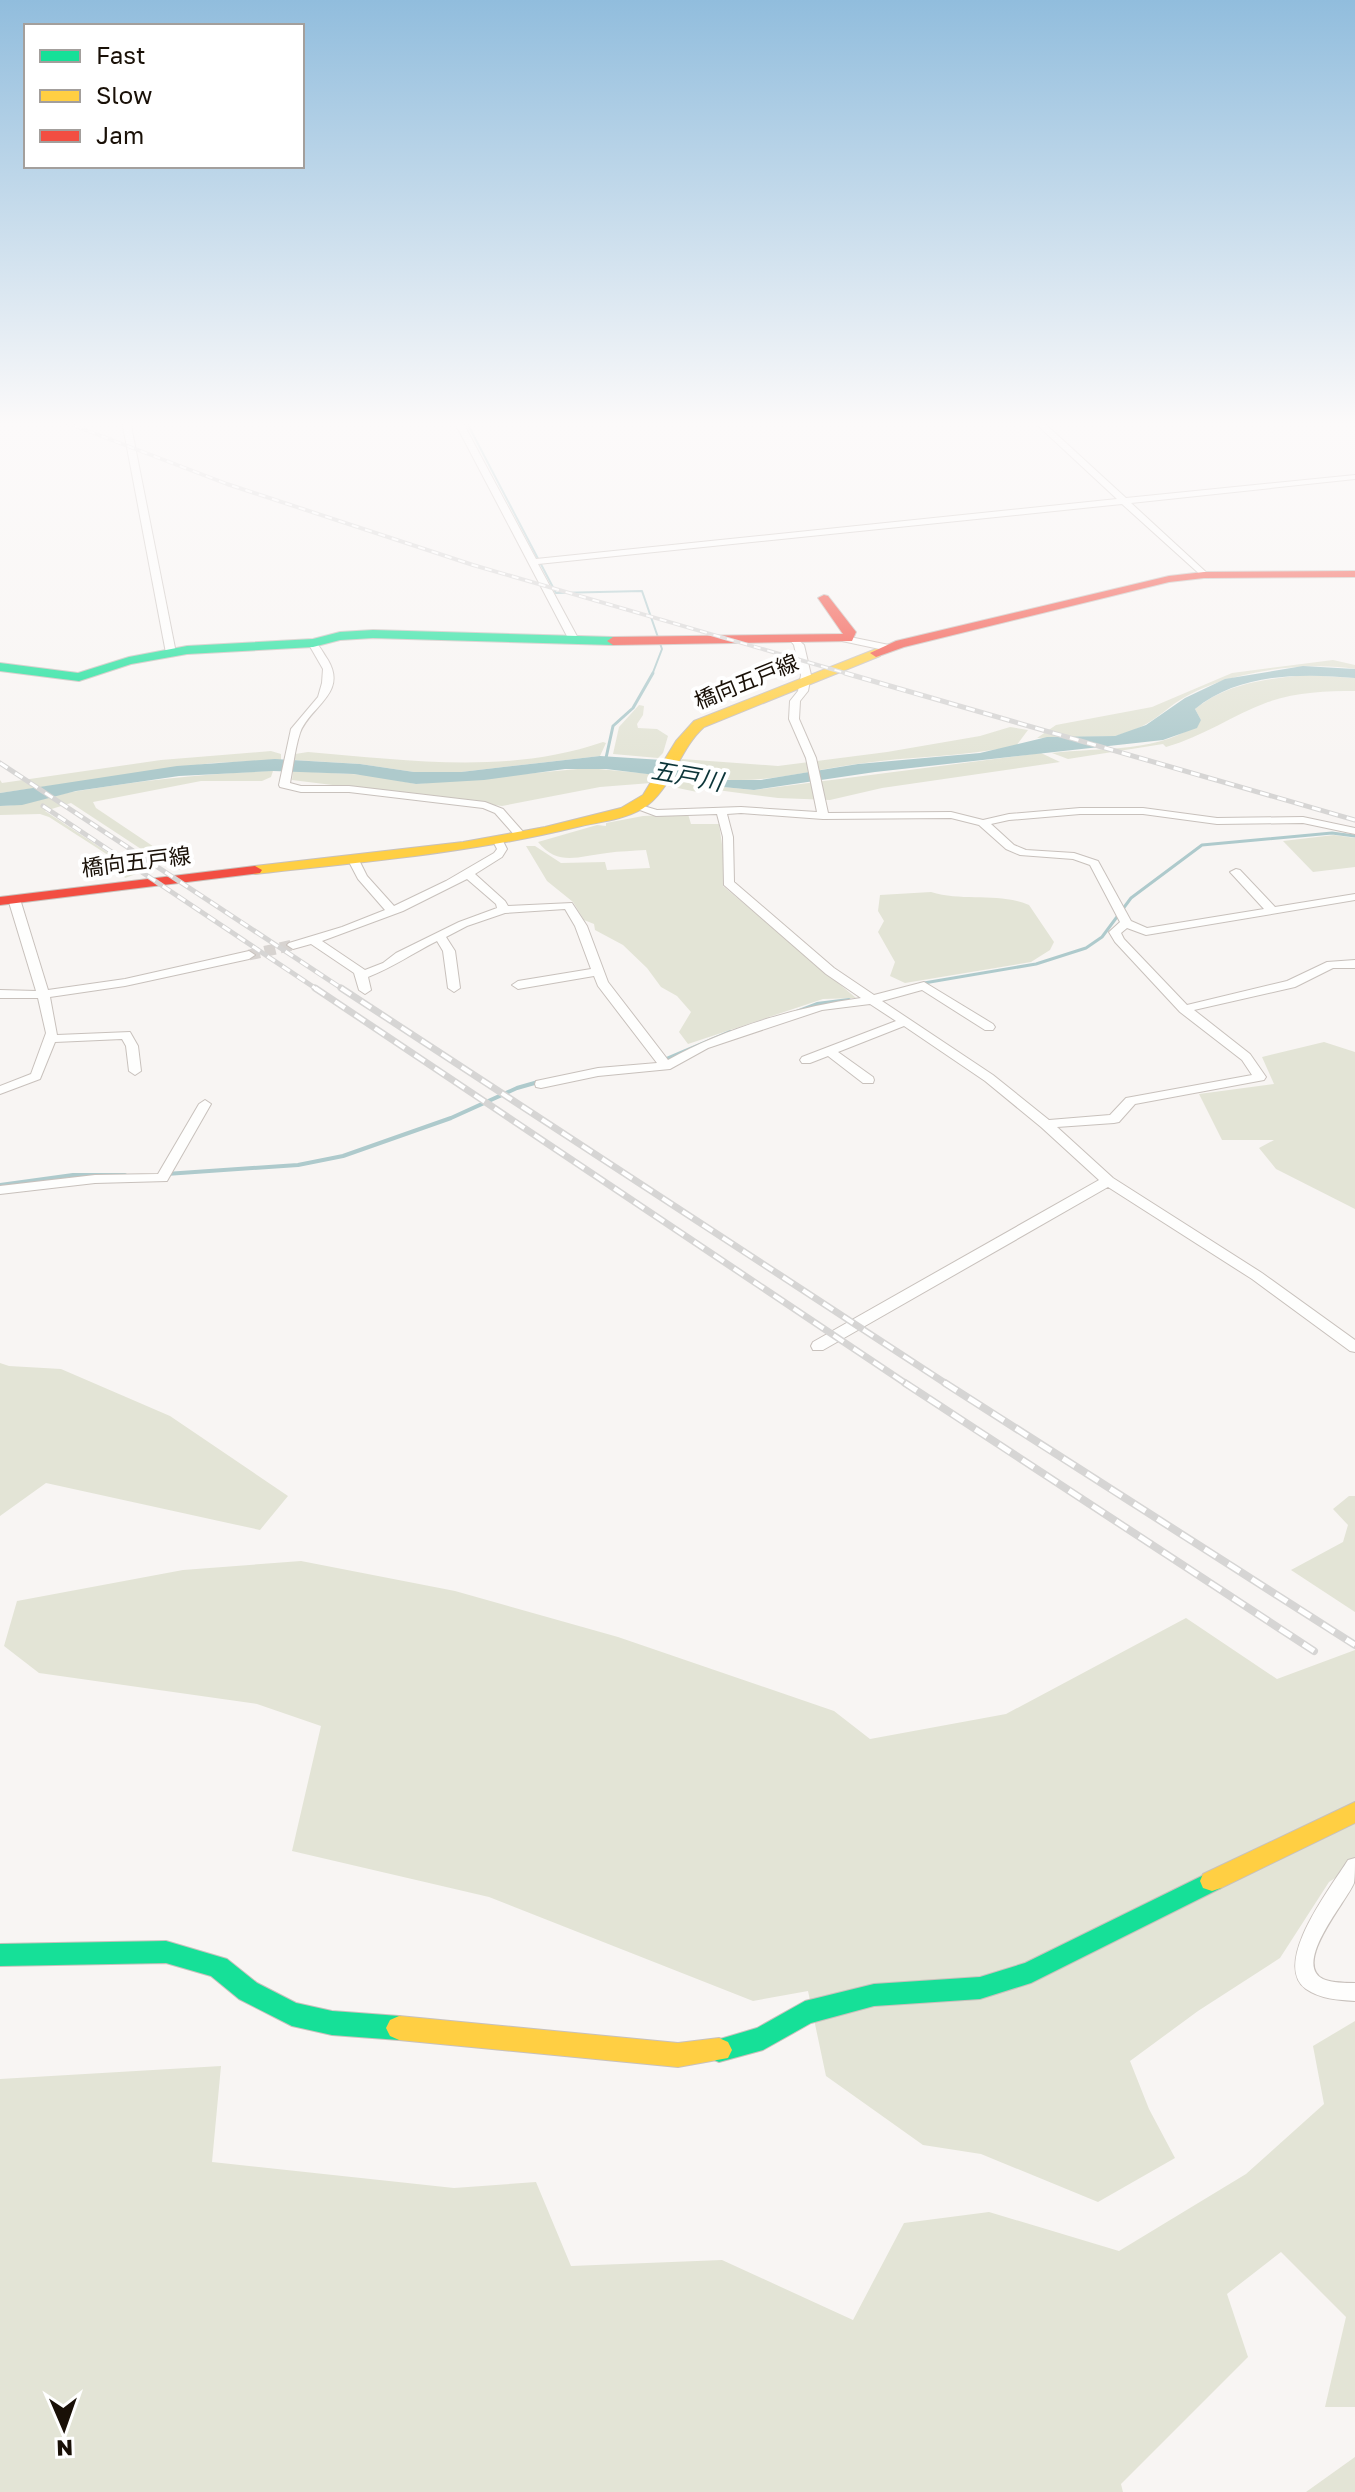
<svg xmlns="http://www.w3.org/2000/svg" width="1355" height="2492" font-family="'Golos Text','Noto Sans JP',sans-serif">
<style>
.green{fill:#e3e4d6}
.water{fill:#aecacc}
.lines{fill:none;stroke-linecap:round;stroke-linejoin:round}
.stream-far2{stroke:#aecacc;stroke-width:2}
.stream-far1{stroke:#aecacc;stroke-width:3}
.stream{stroke:#aecacc;stroke-width:4}
.street-tunnel{stroke:#d7d3d0;stroke-width:11;stroke-dasharray:11 5;stroke-linecap:butt}
.street-casing{stroke:#c8c1bc;stroke-width:2}
.fast-casing{stroke:#c8c1bc;stroke-width:2}
.slow-casing{stroke:#c8c1bc;stroke-width:2}
.jam-casing{stroke:#c8c1bc;stroke-width:2}
.street{fill:#fefefd;fill-rule:evenodd}
.fast{fill:#16e098;fill-rule:evenodd}
.slow{fill:#ffcf43;fill-rule:evenodd}
.jam{fill:#f24e42;fill-rule:evenodd}
.rail-far3-casing{stroke:#d6d5d4;stroke-width:4}
.rail-far2-casing{stroke:#d6d5d4;stroke-width:5}
.rail-far1-casing{stroke:#d6d5d4;stroke-width:7}
.rail-casing{stroke:#d6d5d4;stroke-width:8}
.rail-far3{stroke:#fff;stroke-width:2;stroke-dasharray:7;stroke-linecap:butt}
.rail-far2{stroke:#fff;stroke-width:3;stroke-dasharray:9;stroke-linecap:butt}
.rail-far1{stroke:#fff;stroke-width:4;stroke-dasharray:12;stroke-linecap:butt}
.rail{stroke:#fff;stroke-width:5;stroke-dasharray:14;stroke-linecap:butt}
.labels{text-anchor:middle;dominant-baseline:central;stroke-width:8;stroke-linejoin:round;paint-order:stroke}
.far-street-label{font-size:22px;fill:#191007;stroke:#fff}
.far-water-label{font-size:24px;font-style:italic;fill:#0b3438;stroke:#fff}
</style>
<rect width="100%" height="100%" fill="#f8f5f3"/>
<!-- green -->
<g class="green">
<path d="M1333,660L1355,665V669C1302,660 1213,673 1170,707C1156,718 1147,725 1129,732L1115,736L1037,738L1056,725L1152,707L1232,673Z"/>
<path d="M1306,675L1355,678V691C1326,691 1296,692 1268,702C1233,715 1202,737 1166,747L1163,744L1068,759L1052,753C1099,747 1164,754 1201,720L1195,709C1227,683 1265,679 1306,675Z"/>
<polygon points="639,705 644,706 643,715 637,724 638,728 657,729 668,736 663,753 658,758 613,754 619,727"/>
<path d="M1010,727L1028,730L1016,746C963,757 910,756 857,764C797,772 734,794 676,767L682,759L778,766L887,752L980,736Z"/>
<path d="M603,742L606,743L600,756L461,772H414L360,764L294,760L295,754L308,752C407,760 507,775 603,742Z"/>
<polygon points="271,751 281,754 281,760 212,763 0,793 0,780 2,783 161,760"/>
<polygon points="1041,753 1060,762 882,788 830,800 778,798 702,788 697,792 668,786 671,777 692,784 754,790"/>
<polygon points="588,768 651,774 651,783 600,787 502,806 292,780 293,771 370,775 416,784"/>
<path d="M273,771L271,777L262,781H201L93,802L96,808L175,861L181,868L180,870H173L71,803L45,811L139,873L125,878L108,855L49,817L40,814L0,815V806C27,806 51,795 78,791C143,780 207,773 273,771Z"/>
<path d="M688,814L691,824H719L724,858L723,886L856,998L823,999L688,1044L679,1032L691,1012L677,996L661,987L647,968L623,945L595,930L594,924L584,920L573,902L547,881L526,846H535L561,863L605,862L607,870L650,868L646,850C633,851 620,851 607,853C579,856 558,867 538,842L597,825L606,826V823L643,816Z"/>
<polygon points="1334,835 1355,838 1355,867 1313,872 1283,841"/>
<path d="M931,892C964,902 998,892 1029,905L1054,942L1050,950L1031,962L905,983L890,976L895,962L878,932L884,921L878,911L880,895Z"/>
<polygon points="1324,1042 1355,1052 1355,1209 1276,1169 1259,1148 1274,1140 1222,1140 1199,1094 1274,1084 1262,1057"/>
<polygon points="0,1363 9,1366 61,1369 170,1416 288,1496 260,1530 46,1483 0,1516"/>
<polygon points="1349,1496 1355,1496 1355,1612 1291,1570 1343,1542 1348,1525 1333,1509"/>
<polygon points="301,1561 455,1591 618,1637 834,1711 870,1739 1006,1714 1186,1618 1277,1679 1355,1650 1355,1865 1329,1882 1280,1958 1198,2011 1130,2061 1149,2109 1175,2158 1098,2202 981,2154 923,2145 826,2076 808,1991 753,2001 489,1897 292,1851 321,1726 257,1704 39,1673 4,1646 17,1601 183,1570"/>
<polygon points="1355,2021 1355,2407 1325,2407 1346,2317 1281,2252 1227,2294 1248,2357 1121,2484 1123,2492 0,2492 0,2079 221,2066 212,2162 454,2188 536,2182 571,2266 722,2260 853,2320 904,2223 989,2212 1119,2251 1246,2174 1324,2104 1313,2046"/>
<polygon points="1355,2457 1355,2492 1306,2492"/>
</g>
<!-- water -->
<path class="water" d="M1303,666L1355,669V678C1301,673 1239,673 1195,709L1201,720L1197,728L1163,740L875,772L754,790L692,784L680,778L606,769H565L484,780L416,784L354,774L273,771L179,776L76,791L22,805L0,806V793L177,766L275,759L360,764L414,772H461L600,756L662,760L688,772L728,780H761L858,764L980,753L1047,737L1115,736L1146,725L1185,698L1225,679Z"/>
<g class="lines">
<!-- stream-far2 -->
<polyline class="stream-far2" points="466,421 556,593 642,591 662,649 652,675"/>
<!-- stream-far1 -->
<g class="stream-far1">
<polyline points="606,758 613,726 633,708 653,673"/>
<polyline points="924,983 1036,964 1086,948 1102,937 1131,898 1202,845 1332,833 1355,836"/>
</g>
<!-- stream -->
<g class="stream">
<polyline points="796,1012 817,1004 849,1000"/>
<polyline points="664,1060 730,1032"/>
<polyline points="166,1174 298,1165 343,1156 451,1118 517,1088 538,1082"/>
<polyline points="0,1185 73,1175 125,1175"/>
</g>
<!-- street-tunnel -->
<polyline class="street-tunnel" points="249,955 293,945"/>
<defs>
<g id="street">
<polygon points="122,421 130,421 176,653 171,656 166,653"/>
<polygon points="454,421 462,421 536,559 1117,499 1033,421 1042,421 1126,498 1355,475 1355,479 1131,503 1207,573 1208,575 1204,578 1122,504 538,564 579,640 574,643 569,640"/>
<polygon points="845,636 889,645 894,648 889,651 842,641 840,639"/>
<path d="M795,637L804,645L811,675L808,691L800,701L799,719L816,758L828,813L951,812L983,820L1009,814L1080,808H1143L1217,818L1303,817L1355,828V834L1303,823L1217,824L1143,814H1080L1009,820L991,824L1014,845L1026,850L1074,853L1098,861L1131,921L1147,928L1264,909L1230,872L1236,869L1240,870L1275,907L1355,894V900L1146,935L1127,928L1121,933L1124,939L1187,1005L1287,981L1327,962L1355,960V968H1333L1295,987L1194,1010L1250,1054L1266,1077L1264,1080L1135,1104L1119,1122L1114,1123L1057,1127L1113,1178L1262,1273L1355,1340V1352L1350,1351L1252,1279L1108,1187L823,1350H813L811,1346L813,1342L1099,1180L1041,1127L985,1081L904,1026L838,1052L873,1077L874,1080L873,1083H863L828,1056L810,1063H802L800,1060L802,1057L896,1021L870,1004L822,1010L708,1048L670,1069L598,1076L541,1088L536,1087L535,1084L536,1081L598,1068L657,1063L598,986L594,976L518,989L512,985L518,981L591,969L575,926L565,909L505,913L467,926L446,937L455,951L460,988L454,992L448,988L443,951L437,941C413,953 392,968 368,977L371,990L365,994L359,990L354,973L311,944L293,949L287,945L289,943L342,927L385,910L358,879L347,858L349,856H357L367,876L394,906L446,881L494,853L497,849L493,841L498,838L502,839L507,849L502,857L475,874L505,901L508,906L572,903L587,926L608,982L668,1060C725,1028 797,1007 861,998L826,974L724,885L723,837L717,814L656,816L632,807L637,804L657,810L741,807L817,812L806,758L789,719L790,701L798,691L801,675L794,645L790,640ZM741,813L823,819L951,818L979,825L1006,849L1020,855L1073,859L1090,865L1120,922L1109,932L1115,942L1180,1012L1242,1060L1252,1075L1126,1098L1110,1115L1049,1120L993,1075L882,1001L922,990L985,1030H993L995,1027L993,1024L924,982L874,995L834,968L734,882L733,837L727,814ZM467,879L496,904L497,908L459,922L396,953L383,963L365,970L322,941L403,911Z"/>
<path d="M313,640C320,645 323,653 328,660C348,694 309,707 300,733C295,748 293,767 290,783L301,786H349L485,802L503,809L525,834V838H517L495,813L483,808L349,792H301L280,787L279,785L291,729L318,697L322,683L323,669L308,643Z"/>
<polygon points="14,896 20,899 48,990 125,979 249,951 255,955 249,959 125,986 50,997 57,1035 130,1032 138,1046 141,1071 135,1075 129,1071 126,1046 122,1039 55,1042 40,1079 0,1094 0,1086 31,1074 46,1033 38,998 0,998 0,990 36,991 8,899"/>
<polygon points="205,1100 211,1104 167,1181 95,1183 0,1194 0,1186 95,1175 158,1174 199,1104"/>
<path d="M1355,1858C1355,1866 1355,1876 1354,1883C1347,1901 1292,1963 1323,1979C1332,1983 1345,1983 1355,1983V2001C1339,2000 1320,1999 1306,1989C1271,1963 1332,1886 1348,1860Z"/>
</g>
<g id="fast">
<polygon points="373,630 613,637 619,641 613,645 373,638 340,640 313,647 187,654 131,664 79,681 0,671 0,663 78,673 129,657 187,646 313,639 340,632"/>
<polygon points="1212,1871 1221,1874 1224,1881 1221,1888 1031,1983 980,1999 874,2006 811,2023 763,2050 719,2062 710,2058 706,2050 710,2042 757,2028 805,2001 874,1984 980,1977 1025,1963"/>
<polygon points="166,1941 227,1959 257,1983 296,2003 332,2011 399,2016 408,2020 412,2028 408,2036 399,2040 332,2035 292,2026 239,1999 211,1976 166,1963 0,1966 0,1944"/>
</g>
<g id="slow">
<path d="M876,649L880,650V656L704,727C678,750 672,791 642,809C623,820 598,822 577,827C471,853 363,862 255,874L248,870L255,866L463,842L545,827L621,808L643,795L676,741L694,721Z"/>
<polygon points="1355,1802 1355,1823 1221,1888 1212,1891 1203,1888 1200,1881 1203,1874"/>
<polygon points="399,2016 678,2043 719,2038 728,2042 732,2050 728,2058 678,2067 399,2040 390,2036 386,2028 390,2020"/>
</g>
<g id="jam">
<polygon points="1355,571 1355,577 1204,578 1169,582 904,647 876,657 870,653 896,641 1169,576 1204,572"/>
<polygon points="824,595 828,596 856,632 852,641 613,645 607,641 613,637 843,634 818,598"/>
<polygon points="255,866 262,870 260,873 0,905 0,897"/>
</g>
</defs>
<!-- street casing -->
<use href="#street" class="street-casing"/>
<!-- fast casing -->
<use href="#fast" class="fast-casing"/>
<!-- slow casing -->
<use href="#slow" class="slow-casing"/>
<!-- jam casing -->
<use href="#jam" class="jam-casing"/>
<!-- street -->
<use href="#street" class="street"/>
<!-- fast -->
<use href="#fast" class="fast"/>
<!-- slow -->
<use href="#slow" class="slow"/>
<!-- jam -->
<use href="#jam" class="jam"/>
<defs>
<polyline id="rail-far3" points="62,421 227,484 473,565 852,675"/>
<g id="rail-far2">
<polyline points="845,673 1355,820"/>
<polyline points="0,763 344,990"/>
<polyline points="43,806 318,990"/>
</g>
<g id="rail-far1">
<polyline points="315,988 908,1385"/>
<polyline points="341,988 948,1385"/>
</g>
<g id="rail">
<polyline points="905,1383 1314,1651"/>
<polyline points="945,1383 1355,1645"/>
</g>
</defs>
<!-- rail-far3 casing -->
<use href="#rail-far3" class="rail-far3-casing"/>
<!-- rail-far2 casing -->
<use href="#rail-far2" class="rail-far2-casing"/>
<!-- rail-far1 casing -->
<use href="#rail-far1" class="rail-far1-casing"/>
<!-- rail casing -->
<use href="#rail" class="rail-casing"/>
<!-- rail-far3 -->
<use href="#rail-far3" class="rail-far3"/>
<!-- rail-far2 -->
<use href="#rail-far2" class="rail-far2"/>
<!-- rail-far1 -->
<use href="#rail-far1" class="rail-far1"/>
<!-- rail -->
<use href="#rail" class="rail"/>
</g>
<!-- sky -->
<linearGradient id="sky" x2="0" y2="1"><stop stop-color="#91bddd"/><stop offset="0.55" stop-color="#fcfafa"/><stop offset="1" stop-color="#fcfafa" stop-opacity="0"/></linearGradient>
<rect width="1355" height="770" fill="url(#sky)"/>
<g class="labels">
<!-- far-street labels -->
<g class="far-street-label">
<text transform="translate(746 681) rotate(-22)">橋向五戸線</text>
<text transform="translate(136 861) rotate(-7)">橋向五戸線</text>
</g>
<!-- far-water labels -->
<g class="far-water-label">
<text transform="translate(687 775) rotate(10)">五戸川</text>
</g>
</g>
<!-- legend -->
<rect x="24" y="24" width="280" height="144" fill="#ffffff" stroke="#a39f9c" stroke-width="2"/>
<rect x="40" y="50" width="40" height="12" fill="#16e098" stroke="#a39f9c" stroke-width="2"/>
<text x="96" y="64" font-size="24" fill="#191007">Fast</text>
<rect x="40" y="90" width="40" height="12" fill="#ffcf43" stroke="#a39f9c" stroke-width="2"/>
<text x="96" y="104" font-size="24" fill="#191007">Slow</text>
<rect x="40" y="130" width="40" height="12" fill="#f24e42" stroke="#a39f9c" stroke-width="2"/>
<text x="96" y="144" font-size="24" fill="#191007">Jam</text>
<!-- north arrow -->
<g transform="translate(64 2428) rotate(178)" stroke="#ffffff" stroke-width="6" paint-order="stroke">
<path d="M0-6L14 30L0 20L-14 30Z" fill="#191007"/>
<text y="-12" font-size="22" font-weight="bold" text-anchor="middle" fill="#191007">N</text>
</g>
</svg>
